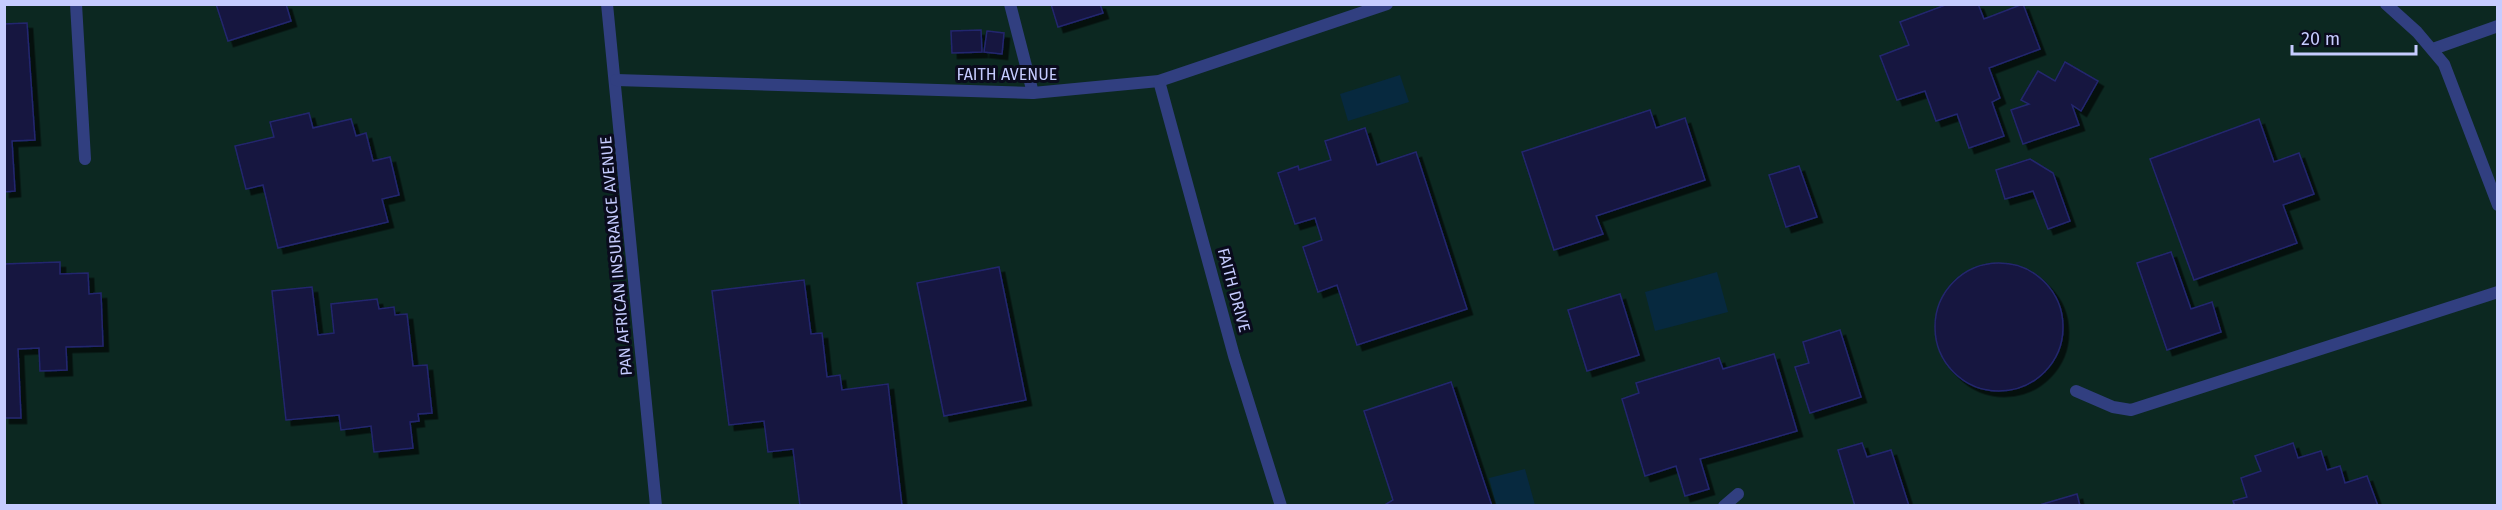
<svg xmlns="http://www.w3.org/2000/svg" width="2502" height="510" font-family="'Fira Sans',sans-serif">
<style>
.green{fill:#0c2821}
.water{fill:#07293f}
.building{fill:#141540;stroke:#24266e;stroke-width:1.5;filter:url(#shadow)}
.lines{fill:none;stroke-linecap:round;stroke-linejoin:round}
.service{stroke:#313f80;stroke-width:12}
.minor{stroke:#313f80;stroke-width:12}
.labels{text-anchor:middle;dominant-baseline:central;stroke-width:6;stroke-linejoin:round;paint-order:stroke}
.street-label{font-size:16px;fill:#c6ccff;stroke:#0a0b1d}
</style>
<defs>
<filter id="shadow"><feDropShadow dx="5.5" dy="5.5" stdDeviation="0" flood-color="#0009"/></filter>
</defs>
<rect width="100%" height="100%" fill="#0a0b1d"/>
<!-- green -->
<polygon class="green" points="4,5 2497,5 2497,505 5,505"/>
<!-- water -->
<g class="water">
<polygon points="1400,75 1409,102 1348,121 1340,94"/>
<polygon points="1717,272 1728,312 1655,331 1645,292"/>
<polygon points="1525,469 1535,505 1496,505 1489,478"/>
</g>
<!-- building -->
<g class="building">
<polygon points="216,4 286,4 291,21 228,41"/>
<polygon points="1051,4 1100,4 1103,13 1058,27"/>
<polygon points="1948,4 1978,4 1984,19 2023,4 2040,49 1989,68 2000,98 1992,102 2004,136 1969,148 1957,114 1936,121 1925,91 1897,100 1880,56 1909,45 1900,22"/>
<polygon points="27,23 35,140 12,141 15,191 4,192 4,24"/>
<polygon points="981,30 982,52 952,53 951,31"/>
<polygon points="987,31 1004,33 1002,54 984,52"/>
<polygon points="2065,62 2098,81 2081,111 2072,105 2079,125 2023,144 2011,110 2029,104 2021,100 2038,71 2055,81"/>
<polygon points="1650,110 1656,128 1685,118 1705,180 1596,216 1603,234 1554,250 1522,152"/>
<polygon points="309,113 313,128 351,119 356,136 366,133 373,161 390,157 399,195 382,199 388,222 278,248 263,185 246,189 235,146 274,137 270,122"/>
<polygon points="2259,119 2274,162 2299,153 2314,194 2283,205 2297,243 2194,280 2150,159"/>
<polygon points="1365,128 1377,165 1416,152 1467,309 1357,345 1337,285 1318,292 1303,247 1322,240 1315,218 1295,224 1278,173 1298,166 1299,170 1331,160 1325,141"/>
<polygon points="2030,159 2053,173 2070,221 2048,229 2033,191 2005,199 1996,170"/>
<polygon points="1799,166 1817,217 1786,227 1769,175"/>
<polygon points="2171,252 2191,309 2212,302 2221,332 2167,350 2137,263"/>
<polygon points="60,262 60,274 88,273 89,294 101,293 103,346 66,347 67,370 40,371 39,348 18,349 21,418 4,418 4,264"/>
<circle cx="1999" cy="327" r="64"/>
<polygon points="999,267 1026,400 944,416 917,283"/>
<polygon points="804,280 811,334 822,333 827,377 840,375 842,390 888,384 902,506 800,506 793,449 768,452 764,421 729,425 712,291"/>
<polygon points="312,287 318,335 334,333 331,304 377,299 379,309 394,307 395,315 407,314 413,366 427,365 432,413 418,414 419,421 410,422 413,448 374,452 371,426 341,430 339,415 286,420 272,291"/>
<polygon points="1620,294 1639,355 1587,371 1568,310"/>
<polygon points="1840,330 1861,397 1810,413 1795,367 1809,363 1803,342"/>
<polygon points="1774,354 1797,431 1700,459 1709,489 1685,496 1676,466 1645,476 1622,399 1639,393 1636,383 1719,358 1723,369"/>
<polygon points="1451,382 1492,506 1383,506 1393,500 1364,411"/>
<polygon points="1862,443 1867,457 1891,450 1909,506 1855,506 1838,450"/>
<polygon points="2293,443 2298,458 2321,451 2327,470 2340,466 2345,483 2367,476 2378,506 2235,506 2233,501 2247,497 2241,478 2261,471 2255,456"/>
<polygon points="2077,494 2080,506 2036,506"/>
</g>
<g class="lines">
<!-- service -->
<g class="service">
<polyline points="1010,4 1033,93"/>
<polyline points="2433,49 2498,26"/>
<polyline points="2076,391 2113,407 2131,410 2498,292"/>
<polyline points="1724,506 1738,494"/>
</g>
<!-- minor -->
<g class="minor">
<polyline points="76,4 85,159"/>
<polyline points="607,4 656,506"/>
<polyline points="2386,4 2417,32 2444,64 2498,205"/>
<polyline points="616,80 1033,93 1159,81 1387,4"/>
<polyline points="1159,81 1234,356 1281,506"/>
</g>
</g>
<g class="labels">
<!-- street labels -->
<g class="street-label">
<text x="1007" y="74">FAITH AVENUE</text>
<text transform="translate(616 256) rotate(-95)">PAN AFRICAN INSURANCE AVENUE</text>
<text transform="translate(1234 290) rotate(75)">FAITH DRIVE</text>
</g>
</g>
<!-- border -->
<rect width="2502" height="510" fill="none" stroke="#c6ccff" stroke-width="12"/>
<!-- scale -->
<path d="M2292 45v9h124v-9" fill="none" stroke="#c6ccff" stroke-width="3"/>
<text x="2301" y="45" font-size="18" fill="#c6ccff" stroke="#0a0b1d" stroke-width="4.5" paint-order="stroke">20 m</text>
</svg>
